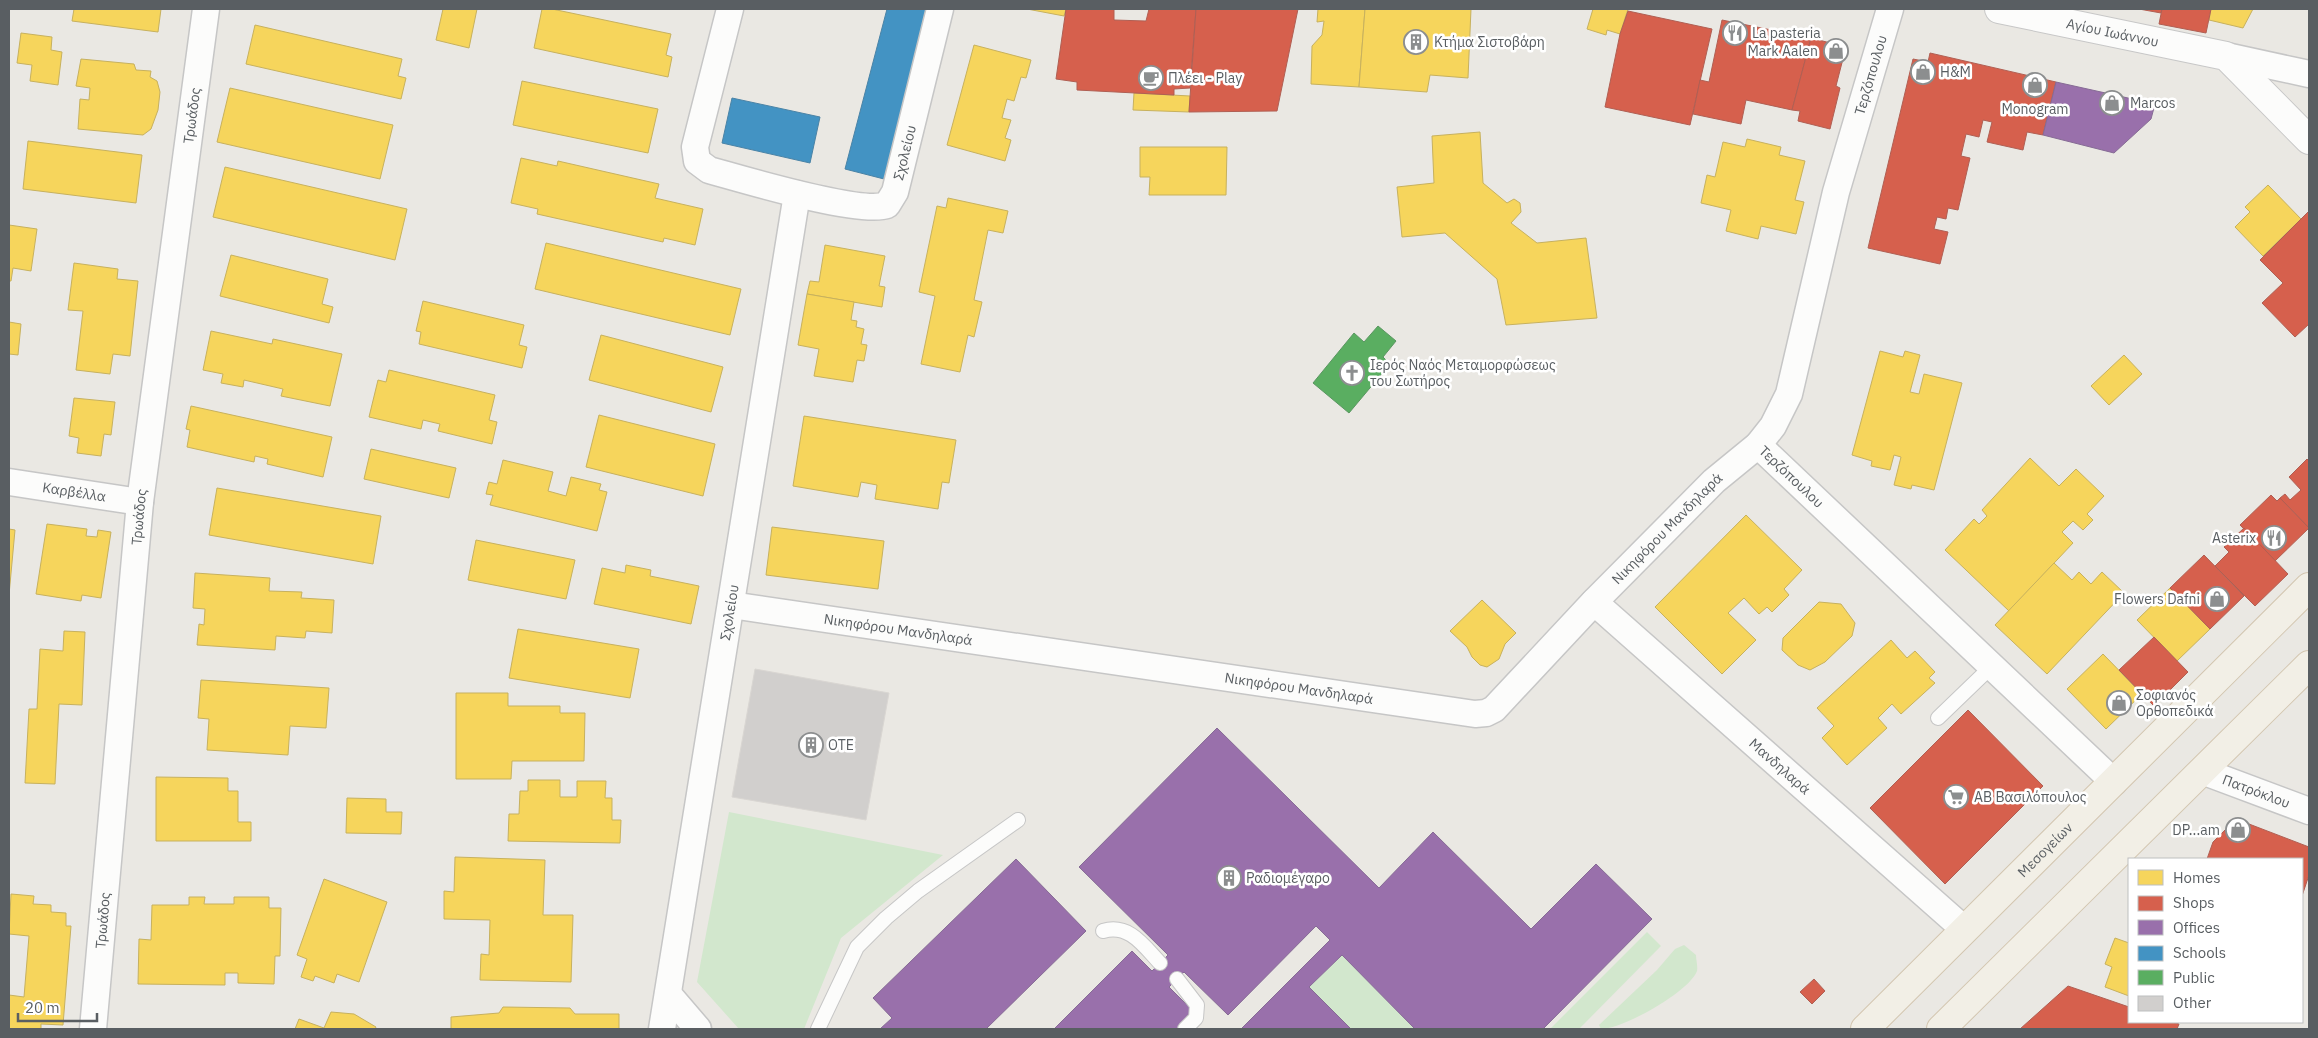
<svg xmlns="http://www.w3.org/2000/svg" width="2318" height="1038" font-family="'IBM Plex Sans',sans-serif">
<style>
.green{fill:#d2e7cd}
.homes{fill:#f6d55c;stroke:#c7b15e}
.shops{fill:#d6604d;stroke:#b05f53}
.offices{fill:#9970ab;stroke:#866b95}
.schools{fill:#4393c3;stroke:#4a83a6}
.public{fill:#5aae61;stroke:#5a9661}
.building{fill:#d1cfcd;stroke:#d9d6d2}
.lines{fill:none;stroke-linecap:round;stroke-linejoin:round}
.lane-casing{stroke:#c6c6c6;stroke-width:16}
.street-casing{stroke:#c6c6c6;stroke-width:29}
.secondary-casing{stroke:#c7c7c7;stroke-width:30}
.primary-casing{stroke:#d3c6b0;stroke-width:30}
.lane{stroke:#fcfcfb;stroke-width:14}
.street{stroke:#fcfcfb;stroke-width:26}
.secondary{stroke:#fcfcfb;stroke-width:28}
.primary{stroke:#f2efe6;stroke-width:28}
.labels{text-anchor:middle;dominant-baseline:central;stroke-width:5;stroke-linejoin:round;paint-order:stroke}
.street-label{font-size:14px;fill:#595e62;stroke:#fff}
.poi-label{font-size:14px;fill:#595e62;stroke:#fff;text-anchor:start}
</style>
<rect width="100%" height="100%" fill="#eae8e3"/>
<!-- green -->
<g class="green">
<polygon points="729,812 943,855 841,938 804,1029 739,1029 697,982"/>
<polygon points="1647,932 1661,946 1579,1029 1550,1029"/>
<path d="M1684,945L1696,955C1696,960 1698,966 1697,971C1689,992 1623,1029 1601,1029L1599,1025L1657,970L1675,949Z"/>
<polygon points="1342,955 1415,1029 1351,1029 1309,987"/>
</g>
<!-- homes -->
<g class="homes">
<polygon points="74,9 161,9 158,32 72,21"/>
<polygon points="443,9 477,9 469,48 436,40"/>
<polygon points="542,9 552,9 671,34 666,55 672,57 668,77 534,48"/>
<polygon points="1027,9 1066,9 1064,16"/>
<polygon points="1318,9 1365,9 1359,87 1311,84 1312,46 1322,35 1324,21 1317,22"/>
<polygon points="1365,9 1471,9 1468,78 1430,75 1427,92 1359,87"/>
<polygon points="1593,9 1628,9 1620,34 1607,30 1606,35 1587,29"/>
<polygon points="2211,9 2253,9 2243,28 2209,20"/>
<polygon points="255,25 402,59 398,76 406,78 401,99 246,64"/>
<polygon points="21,33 52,37 51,50 62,52 58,85 30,81 32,65 17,63"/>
<polygon points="974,45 1031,60 1026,78 1021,77 1014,101 1007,99 1002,118 1011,120 1005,138 1011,140 1005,161 947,145"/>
<polygon points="81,59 134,64 136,70 151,71 150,77 157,81 160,92 158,110 151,129 143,135 78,129 80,99 89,100 90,88 76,86"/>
<polygon points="522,81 658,109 648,153 513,125"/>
<polygon points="230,88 393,125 380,179 217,142"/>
<polygon points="1134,93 1190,96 1189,112 1133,110"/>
<polygon points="1480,132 1483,183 1507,203 1514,199 1520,203 1521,212 1511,223 1537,243 1586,238 1597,318 1506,325 1497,279 1445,233 1402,237 1397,187 1434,183 1432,136"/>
<polygon points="1747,139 1781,147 1779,155 1805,161 1795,200 1804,202 1796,234 1761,226 1758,239 1726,231 1731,210 1701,203 1707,175 1715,177 1723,142 1745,147"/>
<polygon points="28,141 142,155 136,203 23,189"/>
<polygon points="1140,147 1227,147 1226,195 1149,195 1150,177 1140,177"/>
<polygon points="521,158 557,166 558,161 659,184 655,198 703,209 695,245 664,238 663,242 537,214 538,209 511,203"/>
<polygon points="225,167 407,209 395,260 213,217"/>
<polygon points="2268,185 2301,219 2263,256 2235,227 2250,212 2245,207"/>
<polygon points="948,198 1008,211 1003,233 988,230 974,300 982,302 974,337 968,335 960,372 921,364 935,296 919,292 937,206 946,208"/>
<polygon points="9,225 37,229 31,271 13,268 11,281 9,281"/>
<polygon points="546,243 741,289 730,335 535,289"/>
<polygon points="825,245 885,256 879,286 885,287 882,307 807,294 810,281 819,282"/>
<polygon points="231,255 328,279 322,304 333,307 329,323 220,296"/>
<polygon points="74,263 118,269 117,279 138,281 130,356 113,354 110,374 76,370 83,311 68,310"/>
<polygon points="807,294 854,302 851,320 857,321 856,327 864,329 861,344 867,345 864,361 857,360 853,382 814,376 819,349 798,345"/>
<polygon points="423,301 524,325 519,345 527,347 522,368 419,344 421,332 416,331"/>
<polygon points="9,322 21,324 18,355 9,354"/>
<polygon points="211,331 272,344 273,339 342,354 330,406 281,396 283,389 244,380 243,387 221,383 223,374 203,370"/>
<polygon points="601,335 723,367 711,412 589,380"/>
<polygon points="1880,351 1903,357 1905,351 1920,355 1910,392 1919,394 1924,374 1962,383 1934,490 1912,485 1911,489 1894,485 1901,457 1894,455 1890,470 1871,466 1872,461 1852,455"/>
<polygon points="2124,355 2142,374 2109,405 2091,386"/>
<polygon points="389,370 495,395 489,420 497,422 492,444 438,431 440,424 423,420 421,429 369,417 378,380 386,382"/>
<polygon points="74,398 115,402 111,435 104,434 101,456 77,453 79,438 69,436"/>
<polygon points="191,406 332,437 323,477 267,464 268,459 255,456 254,462 187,447 190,430 186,429"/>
<polygon points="599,415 715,444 703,496 586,467"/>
<polygon points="804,416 956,440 949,483 942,482 938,509 875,499 877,485 861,482 858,497 793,486"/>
<polygon points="371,449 456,468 449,498 364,479"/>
<polygon points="2030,458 2059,486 2076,469 2104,496 2087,514 2093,520 2083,530 2073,521 2062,532 2073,543 2009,611 1945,550 1974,519 1979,524 1987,516 1982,510"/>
<polygon points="503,460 553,472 548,491 566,496 571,477 601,484 599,490 607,492 597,531 490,505 493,495 486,494 489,482 497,484"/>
<polygon points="217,488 381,516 373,564 209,535"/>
<polygon points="1746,515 1802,570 1784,589 1789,595 1772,612 1767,607 1759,614 1744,598 1728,613 1756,640 1722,674 1655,607"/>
<polygon points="47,524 87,529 86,536 97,537 98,530 111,532 101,598 82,595 81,601 36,594"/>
<polygon points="772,527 884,541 878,589 766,575"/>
<polygon points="9,529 15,530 9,595"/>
<polygon points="476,540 575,560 566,599 468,580"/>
<polygon points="2054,563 2072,580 2079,572 2091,584 2102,572 2124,593 2047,674 1995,625"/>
<polygon points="626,565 651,570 650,576 699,586 691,624 594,604 602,568 625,573"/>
<polygon points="195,573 270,578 269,591 302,592 301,598 334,600 332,633 306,631 305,638 276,636 275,650 197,645 199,624 204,625 205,609 193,608"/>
<polygon points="2170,588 2210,629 2177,661 2137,620"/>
<polygon points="1482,600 1516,633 1505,644 1499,659 1487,667 1480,665 1472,657 1467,647 1450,631"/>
<polygon points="1819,602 1841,604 1855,623 1852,636 1825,662 1810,670 1798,665 1782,650 1783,638"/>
<polygon points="518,629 639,649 630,698 509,678"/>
<polygon points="64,631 85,632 82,705 59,704 55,784 25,783 29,709 37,709 40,649 63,651"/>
<polygon points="1891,640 1907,658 1915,651 1935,672 1929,678 1935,683 1901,714 1892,704 1878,718 1887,728 1847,765 1822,738 1834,726 1817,708"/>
<polygon points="2103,654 2142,694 2106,729 2067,689"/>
<polygon points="201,680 329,688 326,728 290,726 288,755 207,750 209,719 198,718"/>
<polygon points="456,693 508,693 508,706 560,706 560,713 585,713 584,761 512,761 511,779 456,779"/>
<polygon points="156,777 228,778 228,791 238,791 238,822 251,822 251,841 156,841"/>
<polygon points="528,780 560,780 560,797 577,797 577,781 606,781 605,798 612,798 612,820 621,820 620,843 508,841 509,814 519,814 520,791 528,791"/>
<polygon points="347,798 386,799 386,812 402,812 401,834 346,833"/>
<polygon points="455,857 545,860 543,915 573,915 571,982 480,980 481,954 489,955 490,920 444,919 444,891 454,892"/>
<polygon points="324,879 387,902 359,982 337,974 334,983 315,976 313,981 301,977 307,959 297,955"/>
<polygon points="11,894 34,896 33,904 51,905 51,912 66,913 66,926 71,926 63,1025 41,1024 41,1029 9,1029 9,995 24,997 29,936 9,934"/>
<polygon points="189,897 205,897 204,904 234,904 234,897 269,897 269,908 281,908 280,956 275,956 274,984 238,983 238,973 225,973 225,985 138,984 139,939 151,940 152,905 189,905"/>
<polygon points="2115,938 2129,943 2129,996 2105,987 2112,967 2105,964"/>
<polygon points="503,1007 570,1008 575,1014 619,1014 619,1029 451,1029 451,1017 499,1013"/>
<polygon points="331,1012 354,1014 376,1027 375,1029 295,1029 299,1019 324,1028"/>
</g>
<!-- shops -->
<g class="shops">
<polygon points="1066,9 1114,9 1114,20 1146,21 1149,9 1196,9 1190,88 1174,89 1174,95 1077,90 1077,82 1056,79"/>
<polygon points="1196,9 1298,9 1277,111 1189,112"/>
<polygon points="2139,9 2162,9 2161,13"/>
<polygon points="2162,9 2211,9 2206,33 2159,24"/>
<polygon points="1628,11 1712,29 1690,125 1605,107 1620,34"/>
<polygon points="1722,20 1811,38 1792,110 1746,100 1741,124 1693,114 1700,80 1709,82"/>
<polygon points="1811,38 1846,47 1836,86 1840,88 1830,129 1798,121 1800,111 1792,110"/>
<polygon points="1930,53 2056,82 2043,135 2027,132 2023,150 1987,142 1992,122 1983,120 1979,137 1966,134 1961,156 1970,158 1958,210 1948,208 1946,219 1937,217 1934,229 1948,232 1940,264 1868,248 1913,59 1928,62"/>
<polygon points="2309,211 2309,324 2295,337 2262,303 2283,283 2260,260"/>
<polygon points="2307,459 2309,461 2309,528 2280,498 2285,494 2290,500 2301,490 2289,477"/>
<polygon points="2271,495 2277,501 2280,498 2309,528 2275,561 2240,525"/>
<polygon points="2244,528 2288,574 2255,606 2215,566 2229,552 2224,547"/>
<polygon points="2204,555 2244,596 2210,629 2170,588"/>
<polygon points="2154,637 2188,672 2154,706 2119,670"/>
<polygon points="1968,710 2043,786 1945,884 1870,808"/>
<polygon points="2236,819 2309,847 2309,875 2302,896 2302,859 2207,859 2213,842"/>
<polygon points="1814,979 1825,991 1812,1004 1800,992"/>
<polygon points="2068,986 2129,1007 2129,1022 2172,1022 2179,1024 2177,1029 2020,1029"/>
</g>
<!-- offices -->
<g class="offices">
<polygon points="2056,82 2155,104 2151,119 2114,153 2043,135"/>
<polygon points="1217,728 1379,888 1433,832 1531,929 1596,864 1652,919 1543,1029 1415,1029 1342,955 1309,987 1351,1029 1241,1029 1330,940 1316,926 1228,1015 1184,972 1169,987 1196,1014 1181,1029 1054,1029 1132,951 1152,971 1168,955 1079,867"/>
<polygon points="1016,859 1086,931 986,1029 880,1029 892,1018 873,998"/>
</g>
<!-- schools -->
<g class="schools">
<polygon points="887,9 928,9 884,179 845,169"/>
<polygon points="732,98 820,117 810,163 722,143"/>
</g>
<!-- public -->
<polygon class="public" points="1378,326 1396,341 1383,357 1390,364 1349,413 1313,383 1354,333 1364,342"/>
<!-- building -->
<polygon class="building" points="755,669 889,693 866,820 732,797"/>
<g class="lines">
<defs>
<g id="lane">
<polyline points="1938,718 1992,666"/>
<path d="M1103,931C1129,923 1144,946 1160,963"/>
<polyline points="1177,979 1197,1005 1196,1018 1185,1029"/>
<polyline points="818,1029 857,947 886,918 918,891 1018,820"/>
</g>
<g id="street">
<path id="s1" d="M730,9L695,147L697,161L709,170C742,179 860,215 887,205L895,192L940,9"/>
<polyline points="2226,56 2309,74"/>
<path id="s2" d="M1758,445L2114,782"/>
<path id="s3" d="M9,482L140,502"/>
<path id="s4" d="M1594,602L1965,930"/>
<path id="s5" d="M731,605L1475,714L1486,713L1494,709L1594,602L1714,481L1758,445L1773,426L1789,394L1836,192L1890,9"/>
<path id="s6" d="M2202,771L2309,811"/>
<polyline points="668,994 698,1029"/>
<path id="s7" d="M93,1029L140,502L206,9"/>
<path id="s8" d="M662,1029L797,194"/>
</g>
<g id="secondary">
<path id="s9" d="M1999,9L2226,56L2309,140"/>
</g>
<g id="primary">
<path id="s10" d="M1865,1029L2309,587"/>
<polyline points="1941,1029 2309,665"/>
</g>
</defs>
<!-- lane casing -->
<use href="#lane" class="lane-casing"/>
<!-- street casing -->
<use href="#street" class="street-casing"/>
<!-- secondary casing -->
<use href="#secondary" class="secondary-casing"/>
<!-- primary casing -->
<use href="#primary" class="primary-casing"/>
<!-- lane -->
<use href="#lane" class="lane"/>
<!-- street -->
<use href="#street" class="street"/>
<!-- secondary -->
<use href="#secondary" class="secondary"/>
<!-- primary -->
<use href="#primary" class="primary"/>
</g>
<!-- icons -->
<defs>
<symbol id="restaurant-ring" viewBox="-11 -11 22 22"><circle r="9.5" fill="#fff" stroke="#8c8e8f" stroke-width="1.5"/><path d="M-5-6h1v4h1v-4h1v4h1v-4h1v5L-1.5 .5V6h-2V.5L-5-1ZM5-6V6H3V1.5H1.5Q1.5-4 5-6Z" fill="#8c8e8f"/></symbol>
<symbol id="building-ring" viewBox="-11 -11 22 22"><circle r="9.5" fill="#fff" stroke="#8c8e8f" stroke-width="1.5"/><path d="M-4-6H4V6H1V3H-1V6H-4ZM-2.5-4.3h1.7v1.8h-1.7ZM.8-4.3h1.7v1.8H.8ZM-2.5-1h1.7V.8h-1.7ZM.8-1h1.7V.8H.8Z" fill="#8c8e8f"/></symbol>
<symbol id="shop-ring" viewBox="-11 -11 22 22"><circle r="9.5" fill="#fff" stroke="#8c8e8f" stroke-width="1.5"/><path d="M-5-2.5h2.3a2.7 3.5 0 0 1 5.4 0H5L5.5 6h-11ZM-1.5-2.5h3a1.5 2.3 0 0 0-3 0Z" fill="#8c8e8f"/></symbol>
<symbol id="cafe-ring" viewBox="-11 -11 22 22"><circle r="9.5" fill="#fff" stroke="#8c8e8f" stroke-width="1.5"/><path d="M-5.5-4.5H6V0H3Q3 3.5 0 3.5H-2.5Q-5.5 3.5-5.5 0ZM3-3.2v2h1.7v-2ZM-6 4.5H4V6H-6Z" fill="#8c8e8f"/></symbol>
<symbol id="church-ring" viewBox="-11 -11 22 22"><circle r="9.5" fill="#fff" stroke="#8c8e8f" stroke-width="1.5"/><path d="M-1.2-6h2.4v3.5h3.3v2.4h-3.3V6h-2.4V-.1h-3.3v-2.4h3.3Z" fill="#8c8e8f"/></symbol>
<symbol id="supermarket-ring" viewBox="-11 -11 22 22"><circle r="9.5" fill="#fff" stroke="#8c8e8f" stroke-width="1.5"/><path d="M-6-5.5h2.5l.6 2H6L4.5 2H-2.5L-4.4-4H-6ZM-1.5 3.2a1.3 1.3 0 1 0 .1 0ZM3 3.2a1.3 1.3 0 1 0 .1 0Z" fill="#8c8e8f"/></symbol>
</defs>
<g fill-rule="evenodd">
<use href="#restaurant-ring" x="1721" y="19" width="28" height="28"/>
<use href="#building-ring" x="1402" y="28" width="28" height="28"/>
<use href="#shop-ring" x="1822" y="37" width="28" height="28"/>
<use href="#shop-ring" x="1909" y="58" width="28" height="28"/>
<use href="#cafe-ring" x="1137" y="64" width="28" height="28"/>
<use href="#shop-ring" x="2021" y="71" width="28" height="28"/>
<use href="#shop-ring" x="2098" y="89" width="28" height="28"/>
<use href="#church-ring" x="1338" y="359" width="28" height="28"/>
<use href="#restaurant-ring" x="2260" y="524" width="28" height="28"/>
<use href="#shop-ring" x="2203" y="585" width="28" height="28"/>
<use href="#shop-ring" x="2105" y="689" width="28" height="28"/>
<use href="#building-ring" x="797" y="731" width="28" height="28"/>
<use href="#supermarket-ring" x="1942" y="783" width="28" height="28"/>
<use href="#shop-ring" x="2224" y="816" width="28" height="28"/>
<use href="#building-ring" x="1215" y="864" width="28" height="28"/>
</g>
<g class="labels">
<!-- street labels -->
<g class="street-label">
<text stroke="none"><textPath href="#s9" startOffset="116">Αγίου Ιωάννου</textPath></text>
<text stroke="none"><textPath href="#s5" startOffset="1535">Τερζόπουλου</textPath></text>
<text stroke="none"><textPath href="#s7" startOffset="919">Τρωάδος</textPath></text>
<text stroke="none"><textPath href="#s1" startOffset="410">Σχολείου</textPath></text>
<text stroke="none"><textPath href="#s2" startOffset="46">Τερζόπουλου</textPath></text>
<text stroke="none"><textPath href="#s3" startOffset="66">Καρβέλλα</textPath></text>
<text stroke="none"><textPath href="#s7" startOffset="514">Τρωάδος</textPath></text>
<text stroke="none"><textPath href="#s5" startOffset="1022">Νικηφόρου Μανδηλαρά</textPath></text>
<text stroke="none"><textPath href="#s8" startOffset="422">Σχολείου</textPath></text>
<text stroke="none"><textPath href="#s5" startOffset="169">Νικηφόρου Μανδηλαρά</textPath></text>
<text stroke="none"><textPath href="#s5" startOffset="574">Νικηφόρου Μανδηλαρά</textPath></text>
<text stroke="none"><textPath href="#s4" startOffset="248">Μανδηλαρά</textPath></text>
<text stroke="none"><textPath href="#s6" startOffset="58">Πατρόκλου</textPath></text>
<text stroke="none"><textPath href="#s10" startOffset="254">Μεσογείων</textPath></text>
<text stroke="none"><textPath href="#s7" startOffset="109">Τρωάδος</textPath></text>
</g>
<!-- poi labels -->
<g class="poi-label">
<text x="1752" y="33">La pasteria</text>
<text x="1434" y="42">Κτήμα Σιστοβάρη</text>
<text x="1818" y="51" text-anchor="end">Mark Aalen</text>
<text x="1940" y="72">H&amp;M</text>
<text x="1168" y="78">Πλέει - Play</text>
<text x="2130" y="103">Marcos</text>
<text x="2035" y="109" text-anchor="middle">Monogram</text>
<text x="1370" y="365">Ιερός Ναός Μεταμορφώσεως<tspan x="1370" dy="16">του Σωτήρος</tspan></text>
<text x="2256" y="538" text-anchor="end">Asterix</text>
<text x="2200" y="599" text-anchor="end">Flowers Dafni</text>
<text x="2136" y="695">Σοφιανός<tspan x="2136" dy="16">Ορθοπεδικά</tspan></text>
<text x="828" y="745">ΟΤΕ</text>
<text x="1974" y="797">ΑΒ Βασιλόπουλος</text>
<text x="2220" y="830" text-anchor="end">DP...am</text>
<text x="1246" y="878">Ραδιομέγαρο</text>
</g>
</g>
<!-- border -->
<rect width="2318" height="1038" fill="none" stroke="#595e62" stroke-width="20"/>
<!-- legend -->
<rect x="2128" y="858" width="175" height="165" fill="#ffffff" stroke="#bdbfc0"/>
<rect x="2138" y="870" width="25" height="15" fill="#f6d55c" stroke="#bdbfc0"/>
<text x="2173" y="883" font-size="15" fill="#595e62">Homes</text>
<rect x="2138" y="896" width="25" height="15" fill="#d6604d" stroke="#bdbfc0"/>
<text x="2173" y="908" font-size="15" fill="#595e62">Shops</text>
<rect x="2138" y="920" width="25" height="15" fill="#9970ab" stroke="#bdbfc0"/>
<text x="2173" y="933" font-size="15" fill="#595e62">Offices</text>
<rect x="2138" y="946" width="25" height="15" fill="#4393c3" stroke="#bdbfc0"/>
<text x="2173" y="958" font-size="15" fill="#595e62">Schools</text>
<rect x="2138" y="970" width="25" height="15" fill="#5aae61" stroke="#bdbfc0"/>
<text x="2173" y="983" font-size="15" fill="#595e62">Public</text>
<rect x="2138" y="996" width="25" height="15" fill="#d1cfcd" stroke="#bdbfc0"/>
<text x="2173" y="1008" font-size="15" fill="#595e62">Other</text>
<!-- scale -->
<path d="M18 1013v8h79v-8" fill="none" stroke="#595e62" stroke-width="2.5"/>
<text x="25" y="1013" font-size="15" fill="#595e62" stroke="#ffffff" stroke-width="4" paint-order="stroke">20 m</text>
</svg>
